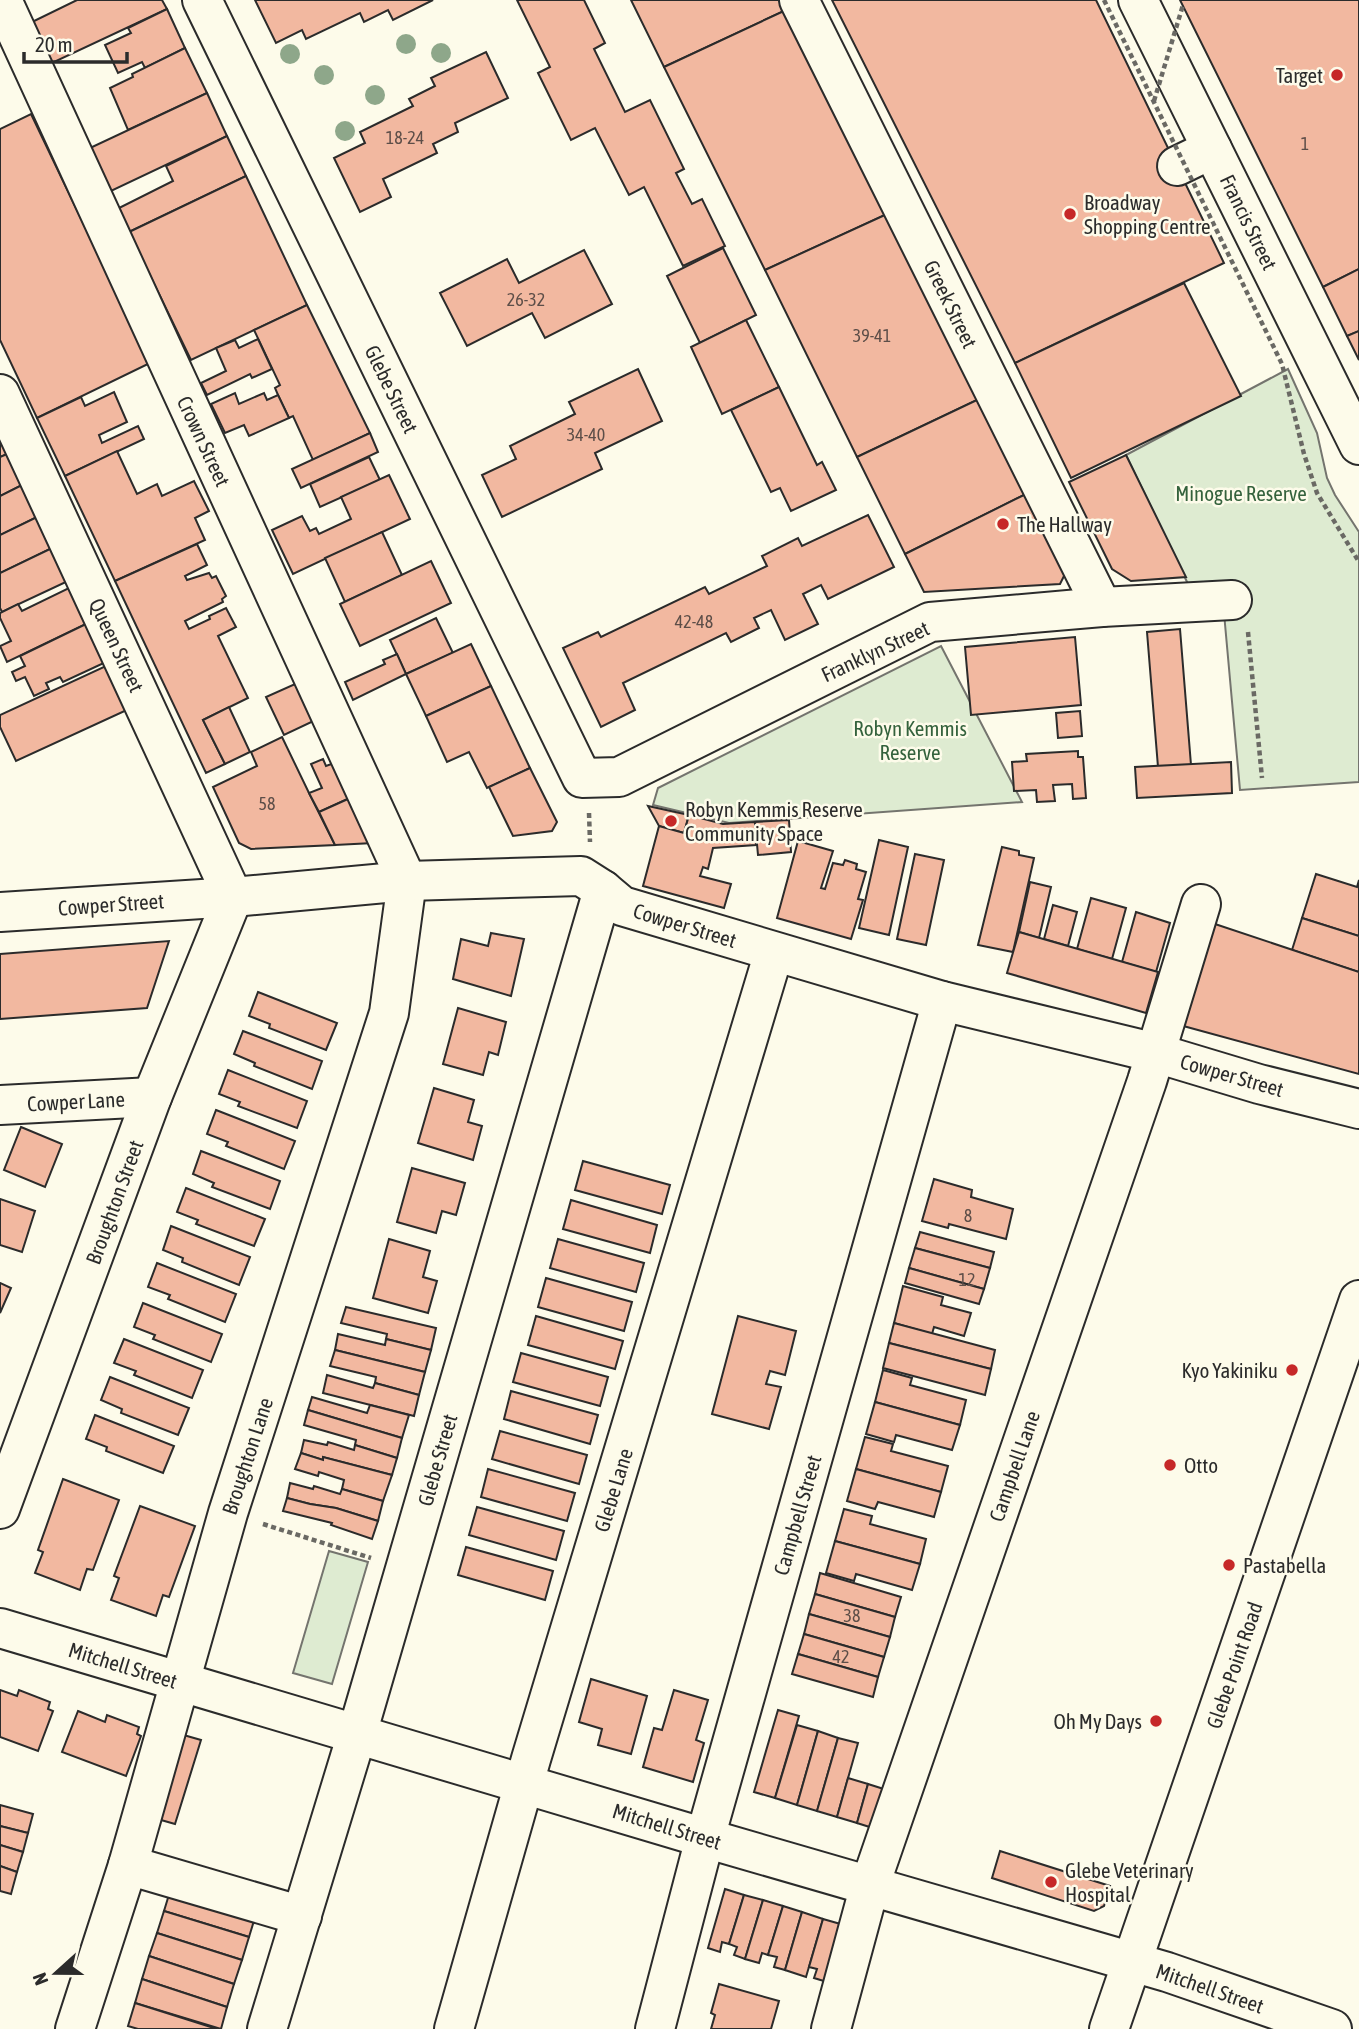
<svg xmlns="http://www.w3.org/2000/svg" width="1359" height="2029" font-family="'Asap Condensed',sans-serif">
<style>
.green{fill:#deebd1;stroke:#74746e;stroke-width:2}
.building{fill:#f2b8a0;stroke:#2b2b2b;stroke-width:2}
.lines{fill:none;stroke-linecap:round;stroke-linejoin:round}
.minor-casing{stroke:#2b2b2b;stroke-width:42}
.major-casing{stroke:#2b2b2b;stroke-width:42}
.path{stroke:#6a6964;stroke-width:4.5;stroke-dasharray:5 3.5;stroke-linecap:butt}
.minor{stroke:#fdfbea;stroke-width:38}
.major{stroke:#fdfbea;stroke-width:38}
.path-bridge{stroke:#6a6964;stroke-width:4.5;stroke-dasharray:5 3.5;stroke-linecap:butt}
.tree{fill:#8ea78a}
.poi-dot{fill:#c62828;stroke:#fdfbea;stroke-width:2.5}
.labels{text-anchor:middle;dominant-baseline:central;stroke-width:5;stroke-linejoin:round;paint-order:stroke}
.number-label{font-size:18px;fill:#5d4e48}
.poi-label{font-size:21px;fill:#2b2b2b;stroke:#fdfbea;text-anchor:start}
.street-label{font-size:21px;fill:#2b2b2b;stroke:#fdfbea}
.park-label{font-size:21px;fill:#34623c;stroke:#fdfbea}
</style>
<rect width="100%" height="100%" fill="#fdfbea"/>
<!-- green -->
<g class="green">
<polygon points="1288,369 1317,433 1327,478 1335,495 1359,532 1359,782 1240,790 1224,613 1189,586 1126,455"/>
<polygon points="941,646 1022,802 729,823 653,805 658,788"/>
<polygon points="329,1551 368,1562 332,1684 293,1673"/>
</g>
<!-- building -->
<g class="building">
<polygon points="77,0 162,0 167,9 52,63 32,22"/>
<polygon points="255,0 433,0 393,20 388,10 364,22 360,13 306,39 302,30 276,43"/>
<polygon points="517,0 584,0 605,43 594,49 625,112 650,100 684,169 676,173 692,204 702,199 725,246 683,266 644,187 629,195 595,128 571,140 538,73 550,67"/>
<polygon points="631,0 782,0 786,10 664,67"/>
<polygon points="832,0 1096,0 1224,263 1015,363"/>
<polygon points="1180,0 1359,0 1359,269 1323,287"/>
<polygon points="167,9 185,48 145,68 142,62 118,73 105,45 131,33 128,28"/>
<polygon points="786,10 887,214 765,270 664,67"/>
<polygon points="185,48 207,93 128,130 110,88 133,77 132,74"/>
<polygon points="486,52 508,98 455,123 458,132 433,144 437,153 383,179 391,197 360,212 334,158 365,143 360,132 413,106 409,99 435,86 431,78"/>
<polygon points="207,93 227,136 111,191 90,148"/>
<polygon points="31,114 150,363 37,418 0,340 0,129"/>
<polygon points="227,136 246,176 129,232 119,208 173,181 166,166"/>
<polygon points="246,176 307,305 191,360 129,232"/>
<polygon points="887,214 979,399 857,457 765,270"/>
<polygon points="723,248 756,315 700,343 667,276"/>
<polygon points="584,250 612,304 545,338 532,313 467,346 440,293 507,259 519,283"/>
<polygon points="1359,269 1359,331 1347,336 1323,287"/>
<polygon points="1184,283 1241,396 1071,478 1015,363"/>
<polygon points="307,305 370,433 313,460 293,416 289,418 278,395 275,388 280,385 254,330"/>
<polygon points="746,320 779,387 722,414 691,347"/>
<polygon points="1359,331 1359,360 1347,336"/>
<polygon points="258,339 272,369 252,378 250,374 207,395 201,383 226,371 216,348 235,340 239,348"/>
<polygon points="638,369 662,421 595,453 602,469 502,517 482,475 516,459 510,446 575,414 569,402"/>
<polygon points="779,387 817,465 822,462 836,490 791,511 780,488 771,492 731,410"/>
<polygon points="114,392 127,422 99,435 102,443 138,426 144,439 65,476 37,418 81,397 85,406"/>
<polygon points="235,393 239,404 264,393 267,400 278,395 289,418 249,436 244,425 225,433 211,404"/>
<polygon points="979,399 1026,494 905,554 857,457"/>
<polygon points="370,433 378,452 301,488 292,469"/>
<polygon points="0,440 7,454 0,457"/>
<polygon points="117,451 137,494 157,484 162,496 194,481 209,511 195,518 205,540 115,581 65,476"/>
<polygon points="7,454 22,485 0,496 0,457"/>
<polygon points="1126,455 1186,577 1131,581 1112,569 1069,482"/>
<polygon points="369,457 380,480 320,507 310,484"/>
<polygon points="389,475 410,519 293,574 272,530 302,516 310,531 316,528 319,534 351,519 341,497"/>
<polygon points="22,485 37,517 0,535 0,496"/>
<polygon points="1026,494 1065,574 1060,584 924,592 905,554"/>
<polygon points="868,515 894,567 828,599 821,585 803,594 818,624 785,640 771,610 754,618 759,628 731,642 726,633 623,683 635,710 601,727 563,648 598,632 601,637 705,587 709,594 767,566 762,556 798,538 802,546"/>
<polygon points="37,517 52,548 0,573 0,535"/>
<polygon points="382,532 402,575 345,602 325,558"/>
<polygon points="197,544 207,565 185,576 187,580 209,573 212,578 216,576 226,596 222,599 223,602 185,621 189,629 210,619 209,616 226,608 236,627 218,636 248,698 203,720 225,764 206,773 115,581"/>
<polygon points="52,548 68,581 2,612 0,608 0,573"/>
<polygon points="431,561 451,603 360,646 340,604"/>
<polygon points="71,587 88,623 7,662 0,646 11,641 0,618 0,613 18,604 22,611"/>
<polygon points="436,618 453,653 406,674 390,640"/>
<polygon points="88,623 106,662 63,682 60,677 46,683 49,689 34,696 25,677 16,681 12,672 25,666 20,656"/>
<polygon points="1180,629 1191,765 1158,767 1147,632"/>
<polygon points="1075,637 1081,705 971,715 965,647"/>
<polygon points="471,644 491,686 426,716 406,674"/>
<polygon points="397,654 406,674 353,700 345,682 385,664 383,660"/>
<polygon points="108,665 129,709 16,761 0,727 0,715"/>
<polygon points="304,680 322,717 284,735 266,697"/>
<polygon points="491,686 530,768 487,788 469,752 447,762 426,716"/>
<polygon points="229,707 250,752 225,764 203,720"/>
<polygon points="1080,711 1082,736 1058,738 1056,713"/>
<polygon points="282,737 309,793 335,845 251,849 239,843 213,787 257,766 251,752"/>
<polygon points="1078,751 1078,757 1083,757 1086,798 1073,799 1072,784 1053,785 1055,801 1037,802 1036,790 1014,791 1012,762 1027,761 1026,754"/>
<polygon points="323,759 326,766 337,762 352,797 319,812 309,793 322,788 311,764"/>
<polygon points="1231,762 1232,793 1137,798 1135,767"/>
<polygon points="530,768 557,822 552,831 513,836 489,787"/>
<polygon points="359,794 373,843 335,845 319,812"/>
<polygon points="648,806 689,815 684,833 659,826"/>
<polygon points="689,815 723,824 755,822 756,845 713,848 708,869 703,867 700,876 731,884 724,908 643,886 659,826 684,833"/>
<polygon points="789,820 791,852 758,855 755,822"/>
<polygon points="879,840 908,847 889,935 859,928"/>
<polygon points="798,841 833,851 821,888 825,889 833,863 843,865 845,860 857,864 856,869 866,872 858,899 863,900 851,939 777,918"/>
<polygon points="1002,847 1019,851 1019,855 1034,858 1013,952 978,945"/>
<polygon points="915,854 944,860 926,945 897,939"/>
<polygon points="1316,874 1357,887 1359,880 1359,936 1302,918"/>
<polygon points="1030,882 1051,887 1039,938 1019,932"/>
<polygon points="1091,898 1126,908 1112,959 1077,949"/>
<polygon points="1053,905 1077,912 1068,946 1044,939"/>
<polygon points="1136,912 1170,923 1156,972 1122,962"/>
<polygon points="1302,918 1359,936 1359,972 1292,950"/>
<polygon points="1209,922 1359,972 1359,1074 1176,1024"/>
<polygon points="1019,932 1158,972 1146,1013 1007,973"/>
<polygon points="491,933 524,939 511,996 453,979 461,939 488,946"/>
<polygon points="169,941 147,1008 0,1019 0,954"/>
<polygon points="258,992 337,1023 326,1050 269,1028 270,1024 249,1016"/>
<polygon points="458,1008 506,1022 498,1055 489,1052 483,1075 443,1064"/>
<polygon points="243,1031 322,1061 312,1089 254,1066 255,1063 234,1054"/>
<polygon points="228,1070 307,1101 297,1128 238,1106 240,1102 219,1094"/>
<polygon points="434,1088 474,1100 468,1122 482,1126 473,1160 418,1143"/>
<polygon points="216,1110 295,1141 284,1169 226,1146 228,1142 207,1134"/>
<polygon points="21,1127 62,1144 45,1187 4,1170"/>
<polygon points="201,1151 280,1181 270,1209 212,1187 214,1183 193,1174"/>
<polygon points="583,1161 670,1185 662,1214 575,1190"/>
<polygon points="412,1168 465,1183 456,1215 442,1211 436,1233 397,1222"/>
<polygon points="934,1179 972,1190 971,1197 1013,1209 1006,1239 949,1224 948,1228 922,1221"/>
<polygon points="186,1188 265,1219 254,1246 196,1224 198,1220 177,1212"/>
<polygon points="0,1199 35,1211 22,1252 0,1245"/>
<polygon points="571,1200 657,1225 650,1253 563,1229"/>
<polygon points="171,1226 250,1257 239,1285 182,1262 183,1258 163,1250"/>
<polygon points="920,1232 994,1252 990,1268 915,1248"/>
<polygon points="389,1239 430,1251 423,1277 437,1281 428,1313 373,1298"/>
<polygon points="558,1239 644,1263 636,1292 550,1268"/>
<polygon points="915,1248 990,1268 984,1289 909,1268"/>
<polygon points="157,1263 236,1294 225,1322 168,1299 170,1295 148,1287"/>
<polygon points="909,1268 984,1289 979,1304 905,1283"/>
<polygon points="546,1278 632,1302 624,1331 538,1307"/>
<polygon points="0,1283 11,1288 0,1313"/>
<polygon points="903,1286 943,1297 941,1305 971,1313 964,1336 934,1327 932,1334 894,1323"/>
<polygon points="143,1303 222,1334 211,1362 153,1339 155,1335 134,1327"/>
<polygon points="346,1307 436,1328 431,1350 386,1339 387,1334 341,1323"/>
<polygon points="536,1316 623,1341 615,1369 528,1345"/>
<polygon points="738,1316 796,1331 785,1375 770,1371 766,1384 781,1387 769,1429 712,1414"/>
<polygon points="894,1323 995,1350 991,1369 889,1343"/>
<polygon points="338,1334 385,1345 386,1339 431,1350 425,1372 335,1350"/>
<polygon points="124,1339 203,1370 192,1398 134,1375 136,1371 114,1363"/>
<polygon points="889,1343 991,1369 985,1395 883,1368"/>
<polygon points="335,1350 425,1372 419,1395 375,1383 376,1377 330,1366"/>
<polygon points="521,1353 608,1377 600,1406 513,1382"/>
<polygon points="883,1370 912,1378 910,1385 966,1400 960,1425 875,1402"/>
<polygon points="327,1375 373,1388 375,1383 419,1395 414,1416 323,1393"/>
<polygon points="110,1377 189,1408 178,1435 121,1413 122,1409 101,1400"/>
<polygon points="511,1391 598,1415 590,1444 504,1419"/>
<polygon points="312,1397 367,1413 370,1405 409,1415 402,1438 308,1410"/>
<polygon points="875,1402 960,1425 952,1450 896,1435 894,1442 866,1434"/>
<polygon points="308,1410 402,1438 397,1458 355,1445 356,1440 304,1425"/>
<polygon points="95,1415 174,1446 163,1473 106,1451 107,1447 86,1439"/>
<polygon points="500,1431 587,1455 579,1484 492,1459"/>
<polygon points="865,1437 893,1444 891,1451 948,1466 941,1492 856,1469"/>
<polygon points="304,1440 327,1445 328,1442 354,1450 355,1445 397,1458 392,1475 323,1457 323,1460 301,1453"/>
<polygon points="301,1453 323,1460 323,1457 392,1475 383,1501 342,1489 344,1480 319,1472 318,1476 295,1469"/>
<polygon points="488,1469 575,1493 567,1521 481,1497"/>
<polygon points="856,1469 941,1492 934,1517 878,1502 875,1509 847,1501"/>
<polygon points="63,1479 119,1500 93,1570 87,1569 80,1590 35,1573 43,1552 38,1550"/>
<polygon points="290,1483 313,1489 314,1486 340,1494 342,1489 383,1501 378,1521 336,1508 310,1504 287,1498"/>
<polygon points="287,1498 310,1504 336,1508 378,1521 372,1539 331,1525 332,1523 283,1511"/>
<polygon points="140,1506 195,1526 169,1597 163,1595 156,1616 111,1600 119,1578 114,1576"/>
<polygon points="477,1507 564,1531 556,1560 469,1535"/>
<polygon points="844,1509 872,1516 870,1524 926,1539 920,1564 835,1541"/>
<polygon points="835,1541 920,1564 912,1590 856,1574 854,1581 826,1573"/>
<polygon points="466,1547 553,1571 545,1600 458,1575"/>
<polygon points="820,1573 901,1597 895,1617 815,1594"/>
<polygon points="815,1594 895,1617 890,1637 809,1614"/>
<polygon points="809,1614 890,1637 884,1657 804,1634"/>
<polygon points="804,1634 884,1657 878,1677 798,1654"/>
<polygon points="798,1654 878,1677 873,1697 792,1674"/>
<polygon points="591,1679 647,1696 631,1754 598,1745 602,1729 579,1722"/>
<polygon points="0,1690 17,1696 19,1690 50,1702 48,1709 53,1711 38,1751 0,1737"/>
<polygon points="674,1690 708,1700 696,1740 704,1743 693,1782 643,1767 654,1728 662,1730"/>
<polygon points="778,1710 799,1716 775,1798 754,1792"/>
<polygon points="78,1711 105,1722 107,1715 139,1727 137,1734 141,1736 126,1776 62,1752"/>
<polygon points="797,1725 818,1731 797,1805 775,1798"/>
<polygon points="818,1731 838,1738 817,1811 797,1805"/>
<polygon points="180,1734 201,1740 175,1824 154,1818"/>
<polygon points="838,1738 858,1743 837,1817 817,1811"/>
<polygon points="848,1778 868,1784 857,1823 837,1817"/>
<polygon points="868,1784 890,1791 879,1830 857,1823"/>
<polygon points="0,1805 33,1814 28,1833 0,1826"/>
<polygon points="0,1826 28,1833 23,1852 0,1845"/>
<polygon points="0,1845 23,1852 17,1872 0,1866"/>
<polygon points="1000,1851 1110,1886 1104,1906 1094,1911 992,1878"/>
<polygon points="0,1866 17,1872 11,1894 0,1891"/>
<polygon points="171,1888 256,1914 249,1937 164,1911"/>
<polygon points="725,1889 744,1895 729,1944 722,1942 720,1952 708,1948"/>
<polygon points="744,1895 763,1900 745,1959 734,1955 737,1947 729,1944"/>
<polygon points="763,1900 783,1906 768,1955 762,1953 759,1963 745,1959"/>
<polygon points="783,1906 802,1912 785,1970 774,1967 777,1957 768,1955"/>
<polygon points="164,1911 249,1937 242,1960 157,1933"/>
<polygon points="802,1912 823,1919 806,1977 785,1970"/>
<polygon points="823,1919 844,1925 827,1982 814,1978 817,1969 809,1967"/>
<polygon points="157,1933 242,1960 234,1984 149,1956"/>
<polygon points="149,1956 234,1984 227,2007 142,1979"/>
<polygon points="142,1979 227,2007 221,2029 135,2003"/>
<polygon points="719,1984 779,2001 771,2029 711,2029 715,2015 711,2013"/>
<polygon points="135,2003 217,2029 138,2029 128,2026"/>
</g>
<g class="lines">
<defs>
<g id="minor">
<polyline points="2,0 407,881 389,1013 228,1513 128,1865 75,2029"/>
<polyline points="202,0 582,778 619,777 930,622 1102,607 1232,600"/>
<polyline points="799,0 1102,607"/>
<polyline points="1138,0 1359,445"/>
<polyline points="1177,166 1212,149"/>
<polyline points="0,394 233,897 152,1097 0,1509"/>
<polyline points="0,912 233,897 407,881 581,876 603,890 622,906 942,1001 1156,1053 1259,1084 1359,1109"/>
<polyline points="0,1105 152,1097"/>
<polyline points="0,1628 705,1838 1167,1972 1332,2029"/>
<polyline points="128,1865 302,1916"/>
<polyline points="267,2029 357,1734 603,890"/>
<polyline points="454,2029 531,1759 774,952"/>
<polyline points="655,2029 705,1838 942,1001"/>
<polyline points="831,2029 870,1885 1147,1081 1201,904"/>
</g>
<polyline id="major" points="1109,2029 1359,1300"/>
</defs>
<!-- minor casing -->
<use href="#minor" class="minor-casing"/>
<!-- major casing -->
<use href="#major" class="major-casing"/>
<!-- path -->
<g class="path">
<polyline points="1248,632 1262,778"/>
<polyline points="589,813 590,842"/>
<polyline points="263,1524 371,1558"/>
</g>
<!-- minor -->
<use href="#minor" class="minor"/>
<!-- major -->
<use href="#major" class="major"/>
<!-- path-bridge -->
<g class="path-bridge">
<polyline points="1104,0 1282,364 1304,454 1317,493 1359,562"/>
<polyline points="1154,101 1183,5"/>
</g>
</g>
<!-- trees -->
<g class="tree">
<circle cx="406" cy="44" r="10"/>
<circle cx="441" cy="53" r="10"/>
<circle cx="290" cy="54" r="10"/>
<circle cx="324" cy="75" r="10"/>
<circle cx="375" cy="95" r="10"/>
<circle cx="345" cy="131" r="10"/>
</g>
<!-- markers -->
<g class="poi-dot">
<circle cx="1337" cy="75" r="7"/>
<circle cx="1070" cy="214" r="7"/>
<circle cx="1003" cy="524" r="7"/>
<circle cx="671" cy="821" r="7"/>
<circle cx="1292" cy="1370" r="7"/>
<circle cx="1170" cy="1465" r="7"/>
<circle cx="1229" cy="1565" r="7"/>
<circle cx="1156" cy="1721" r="7"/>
<circle cx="1051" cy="1882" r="7"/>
</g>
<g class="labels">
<!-- number labels -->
<g class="number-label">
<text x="405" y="137">18-24</text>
<text x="1305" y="143">1</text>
<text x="526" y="299">26-32</text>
<text x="872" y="335">39-41</text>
<text x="586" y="434">34-40</text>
<text x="694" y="621">42-48</text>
<text x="267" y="803">58</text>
<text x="968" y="1215">8</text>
<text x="967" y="1279">12</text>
<text x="852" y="1615">38</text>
<text x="841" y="1656">42</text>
</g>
<!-- poi labels -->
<g class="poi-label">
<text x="1323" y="75" text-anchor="end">Target</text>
<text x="1084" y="202">Broadway<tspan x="1084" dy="24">Shopping Centre</tspan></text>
<text x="1017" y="524">The Hallway</text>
<text x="685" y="809">Robyn Kemmis Reserve<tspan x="685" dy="24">Community Space</tspan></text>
<text x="1278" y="1370" text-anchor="end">Kyo Yakiniku</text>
<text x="1184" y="1465">Otto</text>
<text x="1243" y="1565">Pastabella</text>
<text x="1142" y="1721" text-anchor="end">Oh My Days</text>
<text x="1065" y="1870">Glebe Veterinary<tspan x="1065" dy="24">Hospital</tspan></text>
</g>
<!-- street labels -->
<g class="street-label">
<text transform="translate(1249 222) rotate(64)">Francis Street</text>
<text transform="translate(951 304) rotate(64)">Greek Street</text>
<text transform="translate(392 389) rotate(64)">Glebe Street</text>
<text transform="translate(204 441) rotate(65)">Crown Street</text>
<text transform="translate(117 645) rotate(65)">Queen Street</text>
<text transform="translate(875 651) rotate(-25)">Franklyn Street</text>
<text transform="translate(111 904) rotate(-4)">Cowper Street</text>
<text transform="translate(685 925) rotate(17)">Cowper Street</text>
<text transform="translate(1232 1075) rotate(16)">Cowper Street</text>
<text transform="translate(76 1101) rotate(-3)">Cowper Lane</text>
<text transform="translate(114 1202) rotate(-70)">Broughton Street</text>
<text transform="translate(247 1456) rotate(-72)">Broughton Lane</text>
<text transform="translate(437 1460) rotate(-74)">Glebe Street</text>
<text transform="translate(1014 1466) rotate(-71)">Campbell Lane</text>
<text transform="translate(613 1490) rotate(-73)">Glebe Lane</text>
<text transform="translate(797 1515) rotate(-74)">Campbell Street</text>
<text transform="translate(123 1665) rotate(17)">Mitchell Street</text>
<text transform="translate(1234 1665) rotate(-71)">Glebe Point Road</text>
<text transform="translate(667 1826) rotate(17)">Mitchell Street</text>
<text transform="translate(1210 1988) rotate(19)">Mitchell Street</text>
</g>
<!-- park labels -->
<g class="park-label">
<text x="1241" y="493">Minogue Reserve</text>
<text x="910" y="728">Robyn Kemmis<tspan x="910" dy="24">Reserve</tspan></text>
</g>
</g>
<!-- north arrow -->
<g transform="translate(56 1973) rotate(249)" stroke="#fdfbea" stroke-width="5" paint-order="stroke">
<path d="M0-5L12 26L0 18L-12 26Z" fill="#2b2b2b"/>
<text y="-10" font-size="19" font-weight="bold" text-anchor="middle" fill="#2b2b2b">N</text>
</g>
<!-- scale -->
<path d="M24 52v10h103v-10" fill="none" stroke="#2b2b2b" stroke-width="3.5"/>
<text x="35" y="52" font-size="21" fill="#2b2b2b" stroke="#fdfbea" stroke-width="5" paint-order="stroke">20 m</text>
</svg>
